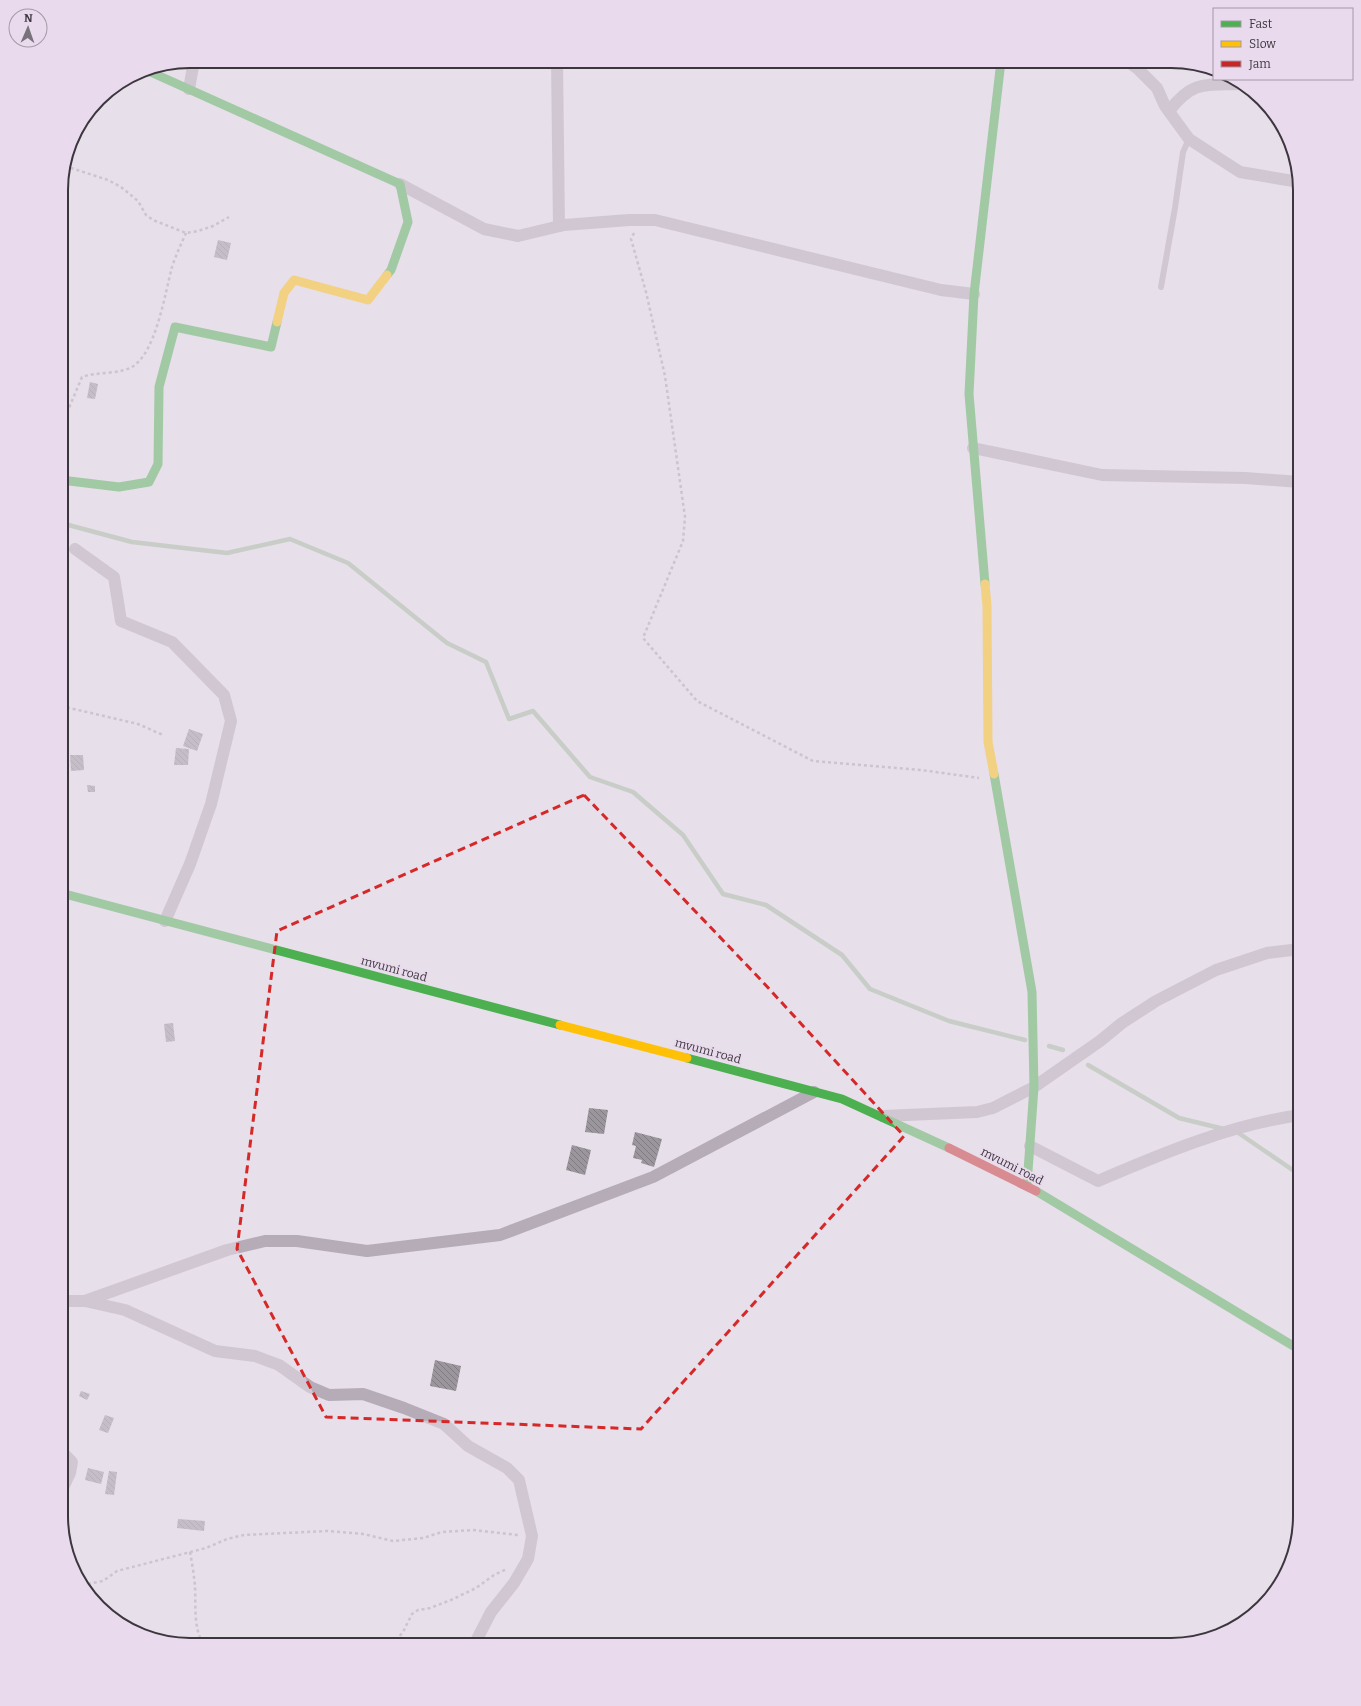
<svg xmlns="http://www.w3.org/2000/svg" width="1361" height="1706" font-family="Bitter,serif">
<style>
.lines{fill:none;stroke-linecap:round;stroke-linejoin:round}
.stream{stroke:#a2b89e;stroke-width:4.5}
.building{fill:url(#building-back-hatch)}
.path{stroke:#aba4ad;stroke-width:2.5;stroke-dasharray:3 3;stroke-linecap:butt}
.lane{stroke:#b5acb8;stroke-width:6}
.street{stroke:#b5acb8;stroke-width:12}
.fast{stroke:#4caf50;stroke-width:9}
.slow{stroke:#ffc107;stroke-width:9}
.jam{stroke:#c62828;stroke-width:9}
.marked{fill:none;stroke:#d62828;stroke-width:3;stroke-dasharray:8 5;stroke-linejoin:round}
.labels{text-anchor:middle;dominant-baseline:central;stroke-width:4;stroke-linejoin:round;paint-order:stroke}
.street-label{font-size:12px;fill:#3c373e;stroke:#e9dbed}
.rim{fill:none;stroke:#3c373e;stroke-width:2}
</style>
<defs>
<pattern id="building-back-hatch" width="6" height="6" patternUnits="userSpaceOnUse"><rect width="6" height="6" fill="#9b959d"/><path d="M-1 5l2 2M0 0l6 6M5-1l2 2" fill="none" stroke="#807a81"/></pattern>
</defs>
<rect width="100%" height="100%" fill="#e7dfe9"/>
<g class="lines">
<!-- stream -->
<g class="stream">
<polyline points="61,523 132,542 227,553 290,539 348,563 447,643 486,662 509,719 533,711 590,777 633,792 683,835 723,894 766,905 842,955 870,989 949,1021 1025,1040"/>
<polyline points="1049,1046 1063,1050"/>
<polyline points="1088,1065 1179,1118 1224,1129"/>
<polyline points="1237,1132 1300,1175"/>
</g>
</g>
<!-- building -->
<g class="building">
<polygon points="218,240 231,243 227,260 214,257"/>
<polygon points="90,382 98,384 95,399 87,398"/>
<polygon points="189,729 203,734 197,751 183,746"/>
<polygon points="176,748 189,749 188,765 174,765"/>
<polygon points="70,755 83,755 84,770 71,771"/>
<polygon points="87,785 95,786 95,792 88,792"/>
<polygon points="173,1023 175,1041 166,1042 164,1024"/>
<polygon points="589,1108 608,1110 604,1134 585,1132"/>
<polygon points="635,1132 662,1139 654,1167 641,1163 642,1160 633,1158 636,1146 632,1145"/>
<polygon points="572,1145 591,1150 585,1175 566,1170"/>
<polygon points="435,1360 461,1366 456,1391 430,1386"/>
<polygon points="81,1391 90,1394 87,1400 79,1396"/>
<polygon points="105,1415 114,1418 108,1433 99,1430"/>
<polygon points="88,1468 104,1472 101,1484 85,1480"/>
<polygon points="109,1471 117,1472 114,1495 105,1494"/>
<polygon points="178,1519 205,1521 204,1531 177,1528"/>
</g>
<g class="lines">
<!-- path -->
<g class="path">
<polyline points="65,166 108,180 121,187 138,201 146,215 153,220 186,233 198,231 213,226 229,217"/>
<polyline points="634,233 631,239 646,292 665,376 685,517 683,541 643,638 697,701 813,761 921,770 979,778"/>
<path d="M61,416L69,408L82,377C96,372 120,374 132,367C156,353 165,293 172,267C176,255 181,244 186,233"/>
<polyline points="61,706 138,724 163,735"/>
<path d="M190,1552C192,1563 194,1575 195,1586C196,1605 193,1629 204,1645"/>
<polyline points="82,1585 103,1581 117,1571 206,1548 227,1539 244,1535 327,1531 363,1534 393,1541 423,1538 442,1532 473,1530 518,1535"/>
<polyline points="392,1645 403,1632 412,1614 418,1610 430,1608 451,1600 476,1588 494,1575 507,1569"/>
</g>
<!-- lane -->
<polyline class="lane" points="1161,287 1175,208 1183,152 1189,139"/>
<!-- street -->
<g class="street">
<polyline points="557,61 559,226"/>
<polyline points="1127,61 1138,69 1157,88 1165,106 1189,139 1240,172 1299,182"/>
<polyline points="189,89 194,61"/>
<path d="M1169,111C1193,80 1205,85 1241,84"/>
<polyline points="400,184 484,229 518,236 564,225 629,220 655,220 941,290 974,294"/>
<polyline points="973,448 1102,475 1245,478 1300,482"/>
<polyline points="75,549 114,577 121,621 172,642 224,695 231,721 211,804 190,864 165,921"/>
<polyline points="883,1116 977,1112 993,1108 1034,1087 1100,1041 1122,1023 1156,1001 1216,970 1267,953 1300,949"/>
<path d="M1030,1146L1098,1181C1163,1153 1230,1125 1300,1115"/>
<polyline points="61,1301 85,1301 227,1250 265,1241 297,1241 367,1251 500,1235 653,1177 814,1092"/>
<polyline points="85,1301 125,1310 215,1351 255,1356 279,1365 310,1387 329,1395 363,1394 404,1408 444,1424 468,1446 507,1468 519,1480 532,1536 528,1559 514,1583 491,1612 474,1645"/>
<polyline points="61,1492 70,1473 72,1462 61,1451"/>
</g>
<!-- fast -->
<g class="fast">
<polyline points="146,70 400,184 408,222 391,270 387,275"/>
<polyline points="61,480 119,487 149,482 158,464 159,387 175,327 271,347 277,322"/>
<polyline points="985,584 969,394 974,294 1001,61"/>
<polyline points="994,774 1032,992 1034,1087 1027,1185"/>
<polyline points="61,893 560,1025"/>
<polyline points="687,1058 842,1099 949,1148"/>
<polyline points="1036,1191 1300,1350"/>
</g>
<!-- slow -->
<g class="slow">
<polyline points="277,322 284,293 294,280 368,300 387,275"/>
<polyline points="985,584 987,606 988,742 994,774"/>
<polyline points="560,1025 687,1058"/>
</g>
<!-- jam -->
<polyline class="jam" points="949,1148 1036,1191"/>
</g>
<!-- marked area -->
<path d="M0 0H1361V1706H0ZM584,795L761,980L904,1136L641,1429L326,1417L237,1249L277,931Z" fill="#e7dfe9" fill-opacity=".55" fill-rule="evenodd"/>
<path class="marked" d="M584,795L761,980L904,1136L641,1429L326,1417L237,1249L277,931Z"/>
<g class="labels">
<!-- street labels -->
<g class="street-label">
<text transform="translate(394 969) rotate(15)">mvumi road</text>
<text transform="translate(708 1051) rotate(15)">mvumi road</text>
<text transform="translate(1012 1166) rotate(27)">mvumi road</text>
</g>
</g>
<!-- crop -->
<path d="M0 0H1361V1706H0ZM190 68H1171A122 122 0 0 1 1293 190V1516A122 122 0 0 1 1171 1638H190A122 122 0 0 1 68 1516V190A122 122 0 0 1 190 68Z" fill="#e9dbed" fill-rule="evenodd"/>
<path class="rim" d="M190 68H1171A122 122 0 0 1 1293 190V1516A122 122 0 0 1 1171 1638H190A122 122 0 0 1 68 1516V190A122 122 0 0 1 190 68Z"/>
<!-- legend -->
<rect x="1213" y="8" width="140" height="72" fill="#e9dbed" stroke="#a499a7"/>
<rect x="1221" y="21" width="20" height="6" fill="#4caf50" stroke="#a499a7"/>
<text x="1249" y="28" font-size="12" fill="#3c373e">Fast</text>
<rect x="1221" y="41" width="20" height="6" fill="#ffc107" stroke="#a499a7"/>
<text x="1249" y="48" font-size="12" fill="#3c373e">Slow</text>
<rect x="1221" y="61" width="20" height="6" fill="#c62828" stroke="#a499a7"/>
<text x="1249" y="68" font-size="12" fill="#3c373e">Jam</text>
<!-- north arrow -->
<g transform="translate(28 28) rotate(2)"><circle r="19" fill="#e9dbed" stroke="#a499a7"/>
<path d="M0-3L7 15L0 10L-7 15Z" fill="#78727a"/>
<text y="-6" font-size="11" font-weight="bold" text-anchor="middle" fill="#3c373e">N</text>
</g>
</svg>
